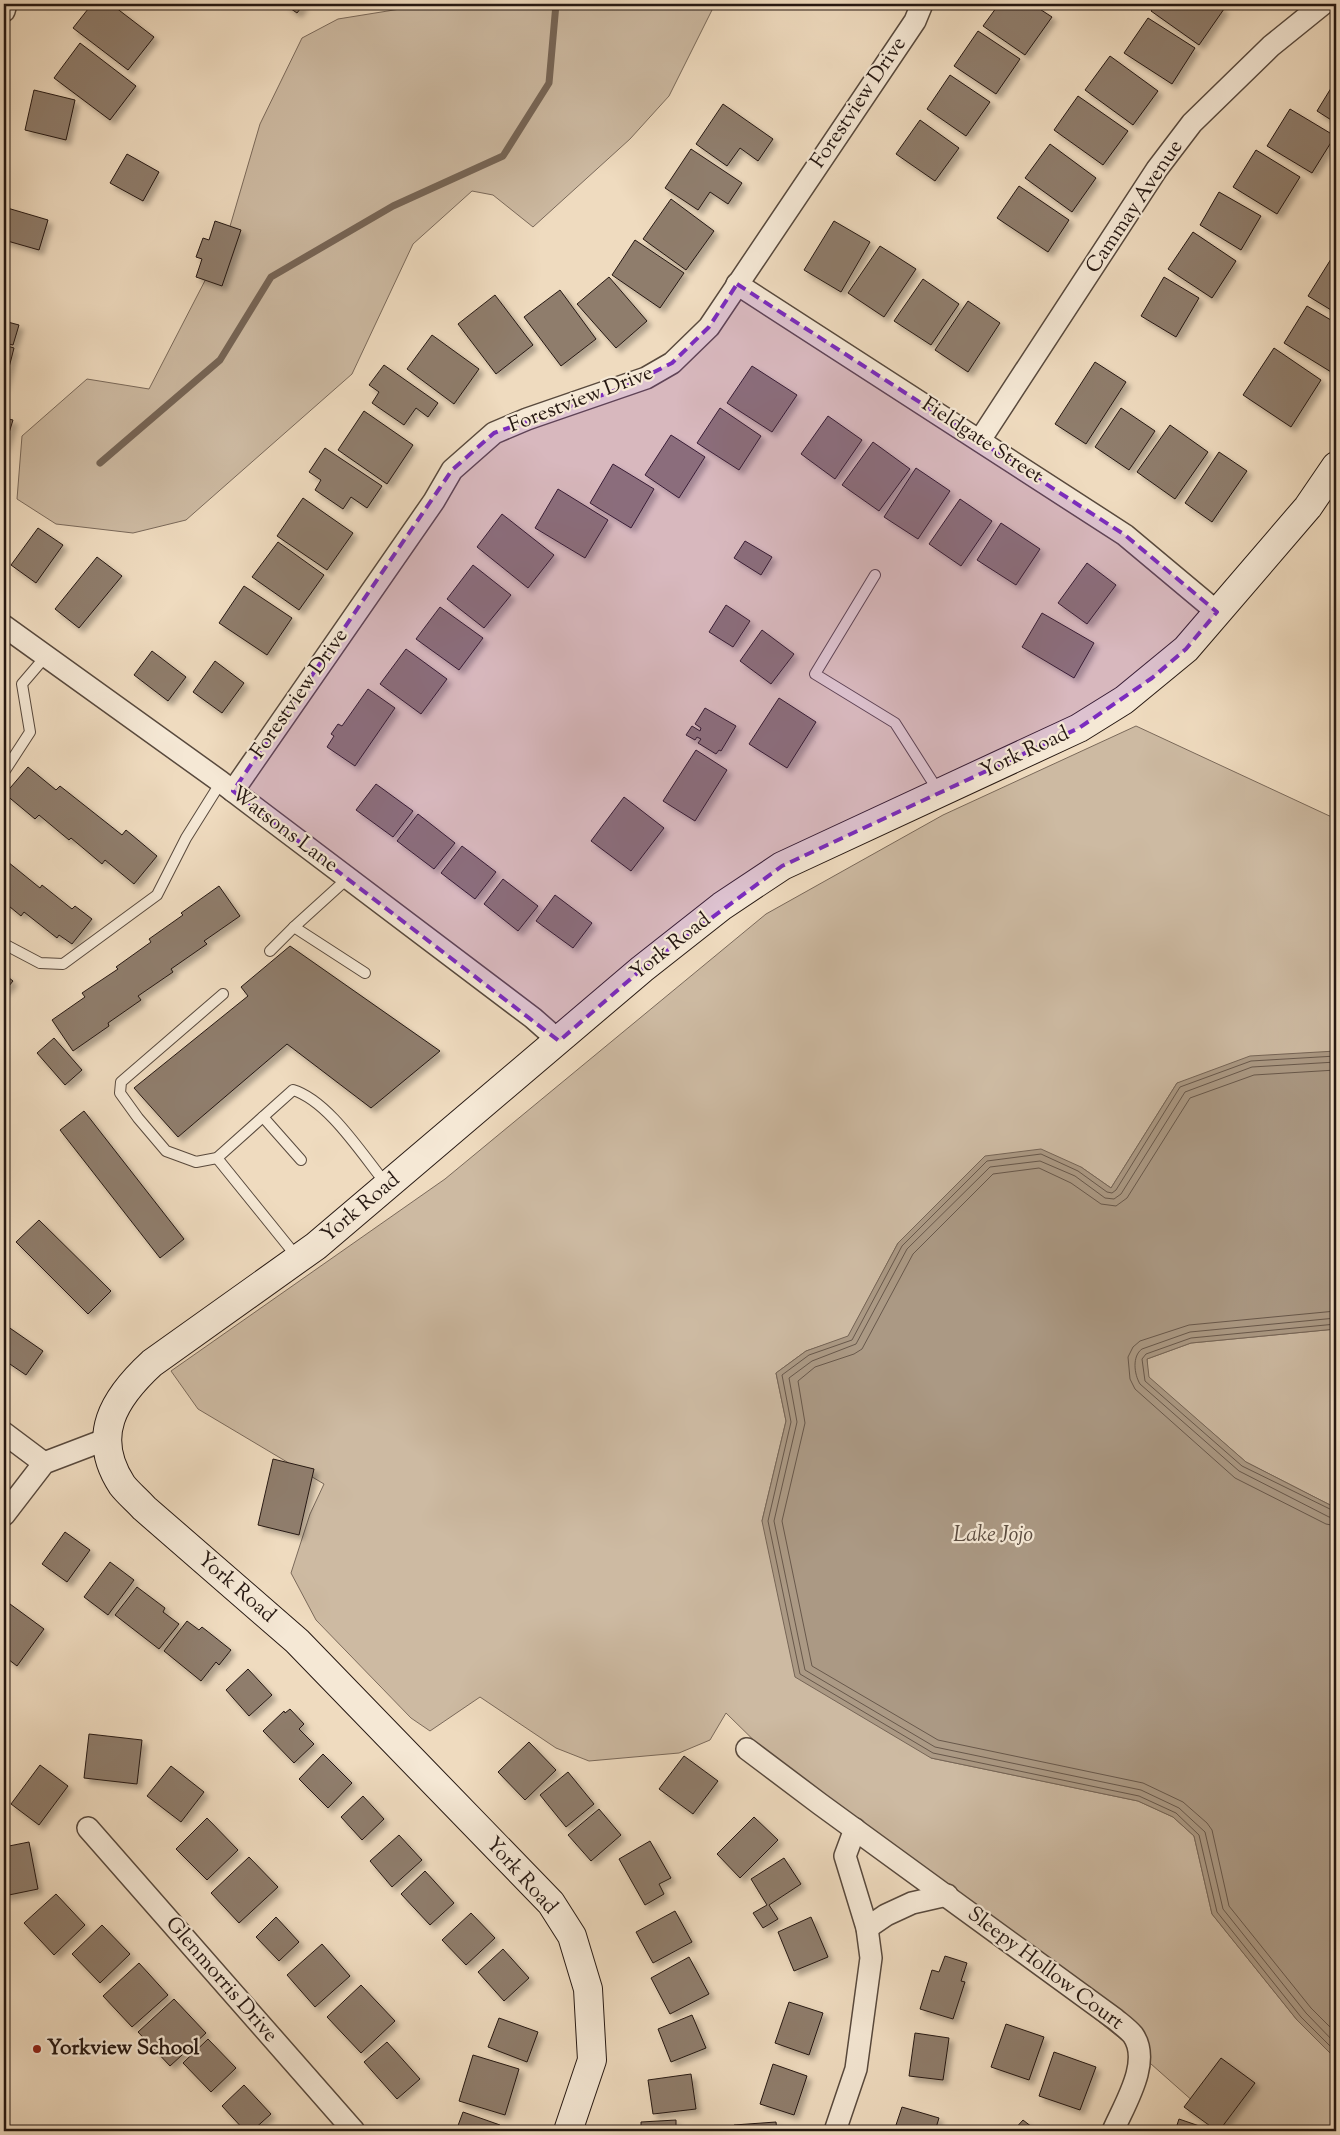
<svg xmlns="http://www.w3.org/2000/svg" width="1340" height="2135" font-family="'Sorts Mill Goudy',serif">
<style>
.green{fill:#cdbaa2;stroke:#7a695a}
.water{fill:#ab9984;stroke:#766556}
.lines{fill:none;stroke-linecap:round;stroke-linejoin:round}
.shore{stroke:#68584b;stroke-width:1}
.stream{stroke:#766556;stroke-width:7}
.building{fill:#8f7d6c;stroke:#261812;filter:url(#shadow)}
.lane-casing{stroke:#58493d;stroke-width:12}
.street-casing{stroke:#58493d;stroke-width:24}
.secondary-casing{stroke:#261812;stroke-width:30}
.lane{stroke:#f5e8d5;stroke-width:10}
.street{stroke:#f5e8d5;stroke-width:21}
.secondary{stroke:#f5e8d5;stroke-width:28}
.marked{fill:#7b2cbf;fill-opacity:0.2;stroke:#7b2cbf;stroke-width:4;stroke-dasharray:10 6;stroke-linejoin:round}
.poi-dot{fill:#8f2418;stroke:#f5e8d5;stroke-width:2}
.labels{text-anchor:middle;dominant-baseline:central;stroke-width:4.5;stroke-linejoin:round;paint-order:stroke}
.street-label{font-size:21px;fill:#261812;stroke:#f5e8d5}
.poi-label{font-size:21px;font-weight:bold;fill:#261812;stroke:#f5e8d5;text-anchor:start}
.water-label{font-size:22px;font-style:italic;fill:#5b4c40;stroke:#f5e8d5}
</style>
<defs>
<filter id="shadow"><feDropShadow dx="4.5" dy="4.5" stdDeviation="2.5" flood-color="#0004"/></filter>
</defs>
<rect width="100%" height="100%" fill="#efdbbf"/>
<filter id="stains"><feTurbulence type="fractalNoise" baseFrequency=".004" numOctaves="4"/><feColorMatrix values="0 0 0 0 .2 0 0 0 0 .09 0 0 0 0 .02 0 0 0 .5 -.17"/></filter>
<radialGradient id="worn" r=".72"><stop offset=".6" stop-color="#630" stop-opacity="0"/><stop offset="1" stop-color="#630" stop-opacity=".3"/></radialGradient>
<!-- green -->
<g class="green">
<polygon points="400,4 715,4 669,96 630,139 533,227 493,195 472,191 413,244 352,374 186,520 133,533 56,524 17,499 22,436 87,379 149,389 226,240 260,124 302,38 338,19 400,9"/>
<polygon points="1136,726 1336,819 1336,1051 1177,1083 1111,1188 1081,1167 898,1243 848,1337 806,1351 776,1373 786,1421 762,1521 931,1758 1138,1801 1173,1817 1194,1836 1212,1914 1297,2020 1336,2059 1336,2131 1217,2131 1212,2118 1142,2056 930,1887 827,1812 726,1713 710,1740 679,1753 589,1761 556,1748 480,1697 430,1731 411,1718 316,1620 291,1573 310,1514 324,1484 198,1409 171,1371 445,1179 766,914 943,815"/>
<polygon points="1336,1329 1336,1508 1246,1462 1148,1377 1147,1359 1191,1343"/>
</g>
<!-- water -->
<polygon class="water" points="1336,1051 1336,1329 1191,1343 1147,1359 1149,1377 1246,1462 1336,1508 1336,2059 1297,2020 1212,1914 1194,1836 1173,1817 1138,1801 931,1758 795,1677 762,1521 786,1421 776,1373 806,1351 848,1336 898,1243 985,1156 1041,1149 1081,1167 1111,1188 1177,1083 1250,1056"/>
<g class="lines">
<!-- shore -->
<g class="shore">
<polyline points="1336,1056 1251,1061 1180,1087 1116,1190 1112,1193 1107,1192 1078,1171 1041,1154 987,1161 902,1246 852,1340 809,1355 782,1375 791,1422 768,1521 800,1674 933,1753 1139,1796 1176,1813 1199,1835 1217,1912 1301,2017 1336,2052"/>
<polyline points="1336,1062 1252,1067 1185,1092 1121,1194 1114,1199 1105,1198 1075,1176 1040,1161 990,1167 907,1249 856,1344 812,1361 789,1378 797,1422 774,1521 805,1670 935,1747 1141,1790 1179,1808 1205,1832 1223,1909 1306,2013 1336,2044"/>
<polyline points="1336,1070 1254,1075 1190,1098 1127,1198 1116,1206 1101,1204 1071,1183 1039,1168 993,1174 913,1254 862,1349 854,1354 815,1367 798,1381 805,1423 782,1521 812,1666 938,1740 1143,1783 1183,1802 1207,1823 1212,1830 1229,1906 1311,2008 1336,2033"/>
<polyline points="1336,1311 1189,1325 1140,1341 1133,1347 1128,1357 1130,1379 1135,1389 1235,1478 1326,1524 1336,1526"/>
<path d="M1336,1318L1190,1332L1142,1349C1132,1356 1134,1374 1140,1384L1239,1471L1329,1517L1336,1518"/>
<polyline points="1336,1324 1191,1338 1146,1354 1142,1359 1145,1381 1242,1466 1336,1512"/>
</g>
<!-- stream -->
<polyline class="stream" points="100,463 220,360 271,277 393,206 503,156 549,83 556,4"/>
</g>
<!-- building -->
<g class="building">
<polygon points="92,4 111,4 154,37 128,70 73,28"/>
<polygon points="284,4 304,4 297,13"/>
<polygon points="999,4 1032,4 1052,17 1025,55 983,26"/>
<polygon points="1157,4 1216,4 1224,9 1199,45 1151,11"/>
<polygon points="1148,18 1195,48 1172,84 1124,53"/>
<polygon points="978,31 1020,59 996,94 954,66"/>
<polygon points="80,43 136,86 110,120 54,78"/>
<polygon points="1110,56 1158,91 1133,125 1085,90"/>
<polygon points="950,75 990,102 966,136 927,109"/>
<polygon points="1336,80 1336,123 1317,111"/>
<polygon points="34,90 75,100 66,140 25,130"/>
<polygon points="1078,96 1128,131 1103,165 1054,130"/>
<polygon points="723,104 773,139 758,161 740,148 727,166 696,144"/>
<polygon points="1290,109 1335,136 1312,173 1267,146"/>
<polygon points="920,120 959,148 935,181 896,154"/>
<polygon points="1050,144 1096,178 1072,212 1025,178"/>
<polygon points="691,149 742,183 728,204 710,192 698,210 665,188"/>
<polygon points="1256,150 1300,177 1277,214 1233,187"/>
<polygon points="127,154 159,172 143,201 110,183"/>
<polygon points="1019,186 1069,220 1048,252 997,218"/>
<polygon points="1219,192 1261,216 1241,250 1200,225"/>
<polygon points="671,199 714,231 686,270 643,239"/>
<polygon points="4,207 48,220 39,250 4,240"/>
<polygon points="215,221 241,230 222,286 196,277 202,259 196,257 203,238 209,240"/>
<polygon points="834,221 870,242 841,292 804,270"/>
<polygon points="1193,232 1236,261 1212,298 1168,269"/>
<polygon points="635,240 684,273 660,308 612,275"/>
<polygon points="880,246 916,269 884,317 848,293"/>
<polygon points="1331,259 1336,263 1336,313 1308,296"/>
<polygon points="609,277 647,321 616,348 577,304"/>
<polygon points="1164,277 1199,298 1176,337 1141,316"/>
<polygon points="923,279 959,304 931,345 894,321"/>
<polygon points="560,290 596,339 561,366 524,317"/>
<polygon points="495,295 533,345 496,374 458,324"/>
<polygon points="968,301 1000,323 968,372 935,350"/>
<polygon points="1307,306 1336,323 1336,375 1284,343"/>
<polygon points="4,321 19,325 13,345 4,343"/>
<polygon points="432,335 479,369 454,404 407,369"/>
<polygon points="4,345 14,348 4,387"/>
<polygon points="1274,348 1321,380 1291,427 1243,395"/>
<polygon points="1095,362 1126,382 1086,444 1055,424"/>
<polygon points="384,365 438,403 428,417 416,408 404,425 372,403 379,392 369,385"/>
<polygon points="752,366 797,395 772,432 727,403"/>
<polygon points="720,408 761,436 739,470 697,443"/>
<polygon points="1121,408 1155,431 1129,470 1095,447"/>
<polygon points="364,411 413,445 387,484 338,450"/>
<polygon points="828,416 862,440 835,479 801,454"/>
<polygon points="4,418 13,420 4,449"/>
<polygon points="1170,425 1208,452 1175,499 1137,472"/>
<polygon points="671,435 705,457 679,498 645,475"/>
<polygon points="873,442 910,469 879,511 842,485"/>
<polygon points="325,448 382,486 367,508 351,497 343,509 315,490 321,480 309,472"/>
<polygon points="1219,452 1247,471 1212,522 1185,503"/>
<polygon points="613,464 654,489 631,528 590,503"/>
<polygon points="916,468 950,491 918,539 884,517"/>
<polygon points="558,489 608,520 585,558 535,528"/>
<polygon points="303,498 353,533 327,570 277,536"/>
<polygon points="960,499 992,521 961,566 929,544"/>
<polygon points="502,514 554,555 528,588 477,547"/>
<polygon points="1001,523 1040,549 1016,585 977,560"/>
<polygon points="38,528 63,545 36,583 11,565"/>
<polygon points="745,541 772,557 761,575 734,558"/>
<polygon points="278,542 324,575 299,610 252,577"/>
<polygon points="97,557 122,576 79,628 55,609"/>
<polygon points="1087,563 1116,585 1087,624 1058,603"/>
<polygon points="473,565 511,595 484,628 447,599"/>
<polygon points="244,586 292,618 267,655 219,623"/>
<polygon points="726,605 750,621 733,647 709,632"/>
<polygon points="440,607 483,638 459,670 416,639"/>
<polygon points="1042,613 1094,643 1074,678 1022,647"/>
<polygon points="762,630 794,654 771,684 740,661"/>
<polygon points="406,649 447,679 421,714 380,684"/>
<polygon points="152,651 186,677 168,701 134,675"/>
<polygon points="215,661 244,683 222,713 193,692"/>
<polygon points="368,689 395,708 355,766 327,747 334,736 331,734 338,724 342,726"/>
<polygon points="779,698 816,722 787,768 749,744"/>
<polygon points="705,708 736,726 721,751 719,750 716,754 698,743 701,739 697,737 695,740 686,735 692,726 700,731 701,728 695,724"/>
<polygon points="696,750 727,770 695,821 663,801"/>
<polygon points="28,767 56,790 60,786 122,835 126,830 157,856 134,884 105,860 102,864 71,838 69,840 39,815 35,819 5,794"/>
<polygon points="376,784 413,811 393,837 356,810"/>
<polygon points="624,797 664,828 631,871 591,841"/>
<polygon points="418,814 455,843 434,869 397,841"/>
<polygon points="462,846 496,872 475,899 441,873"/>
<polygon points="8,862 40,888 42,885 72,909 75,906 92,919 72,944 59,935 57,938 24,912 21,916 4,902 4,864 6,866"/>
<polygon points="503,879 538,906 518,931 484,904"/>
<polygon points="219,886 240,916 204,941 207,944 171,969 173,972 138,996 141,1000 108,1023 109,1026 73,1051 52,1020 85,997 82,993 118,969 116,967 151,942 149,939 183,915 181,913"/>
<polygon points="555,895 592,923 573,948 536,921"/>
<polygon points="290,946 440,1051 371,1108 287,1044 178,1137 134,1088 248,996 241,987"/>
<polygon points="4,974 13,981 4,992"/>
<polygon points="54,1038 82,1070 65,1085 37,1053"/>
<polygon points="84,1111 184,1239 160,1258 60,1130"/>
<polygon points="39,1220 111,1291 88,1314 16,1242"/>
<polygon points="4,1324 43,1351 26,1375 4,1360"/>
<polygon points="273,1459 314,1469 299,1535 258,1525"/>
<polygon points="65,1532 90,1550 67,1582 42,1564"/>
<polygon points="110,1562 134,1580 108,1615 84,1597"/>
<polygon points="137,1587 165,1608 163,1612 179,1624 159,1649 115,1615"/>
<polygon points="10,1604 44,1629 17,1666 4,1656 4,1613"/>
<polygon points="187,1621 199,1630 202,1627 231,1650 219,1665 216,1662 201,1681 164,1651"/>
<polygon points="248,1669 272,1695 249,1716 226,1690"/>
<polygon points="290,1709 304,1724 299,1729 314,1744 294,1763 263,1731 284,1711 285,1713"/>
<polygon points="89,1734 142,1740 137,1784 84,1778"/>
<polygon points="529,1742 556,1770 525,1800 498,1772"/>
<polygon points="323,1754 352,1783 328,1808 299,1779"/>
<polygon points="684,1756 718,1781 693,1814 659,1789"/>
<polygon points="40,1765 68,1786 39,1825 11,1804"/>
<polygon points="171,1766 204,1792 181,1822 147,1796"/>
<polygon points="568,1772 594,1804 566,1827 540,1795"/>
<polygon points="363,1796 384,1819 362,1840 341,1817"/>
<polygon points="599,1809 621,1835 591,1861 568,1835"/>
<polygon points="754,1817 778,1840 740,1878 717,1854"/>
<polygon points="207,1818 238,1850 207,1880 176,1849"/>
<polygon points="399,1835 422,1860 392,1887 370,1861"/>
<polygon points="650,1841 671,1878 659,1884 664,1894 645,1905 619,1859"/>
<polygon points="29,1842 38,1889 4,1896 4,1847"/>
<polygon points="249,1857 278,1887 239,1923 211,1893"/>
<polygon points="784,1858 801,1884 769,1905 778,1919 763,1928 753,1913 767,1905 751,1879"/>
<polygon points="425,1871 454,1903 430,1925 401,1894"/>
<polygon points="56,1894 85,1925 54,1955 24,1923"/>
<polygon points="675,1911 692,1942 653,1963 636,1932"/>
<polygon points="471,1913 495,1938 466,1965 442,1940"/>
<polygon points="276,1917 299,1942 279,1961 256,1937"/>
<polygon points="811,1917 828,1957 794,1971 778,1932"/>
<polygon points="102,1925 130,1954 100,1983 72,1954"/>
<polygon points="322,1944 350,1976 315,2007 287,1975"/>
<polygon points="503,1949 529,1978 504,2001 478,1972"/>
<polygon points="945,1956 967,1963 961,1981 965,1982 953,2019 920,2009 932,1970 939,1972"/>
<polygon points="689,1957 709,1994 670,2014 651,1978"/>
<polygon points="139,1963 168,1995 132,2027 103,1996"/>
<polygon points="361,1985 395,2021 361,2053 327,2017"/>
<polygon points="174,1999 206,2033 170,2066 138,2032"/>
<polygon points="789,2002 823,2013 809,2055 775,2043"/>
<polygon points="692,2015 706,2048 671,2062 658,2029"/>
<polygon points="499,2018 538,2032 527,2062 488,2047"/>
<polygon points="1006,2024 1044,2037 1029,2080 991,2067"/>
<polygon points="915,2033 949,2038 943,2080 909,2076"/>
<polygon points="208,2039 236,2068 211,2092 183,2063"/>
<polygon points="387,2042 420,2079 397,2099 364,2062"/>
<polygon points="1054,2052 1096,2067 1080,2110 1039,2096"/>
<polygon points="473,2055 519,2069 505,2115 459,2101"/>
<polygon points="1221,2058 1255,2083 1219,2131 1217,2131 1184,2107"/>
<polygon points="773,2064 807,2076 794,2115 760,2104"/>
<polygon points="691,2074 696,2109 653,2114 648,2080"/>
<polygon points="244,2085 271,2114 252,2131 245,2131 222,2106"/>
<polygon points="902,2107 939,2118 935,2131 894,2131"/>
<polygon points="463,2112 500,2125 498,2131 456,2131"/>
<polygon points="1179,2119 1211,2130 1211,2131 1175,2131"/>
<polygon points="676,2120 676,2131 641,2131 641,2122"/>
<polygon points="1023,2120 1037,2131 1013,2131"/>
<polygon points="776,2122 777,2131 734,2131 734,2125"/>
</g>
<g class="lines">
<defs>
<g id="lane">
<polyline points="875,575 815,674 895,723 939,792"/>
<polyline points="4,772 30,732 22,684 46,656"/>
<polyline points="348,878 294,927 365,973"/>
<polyline points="4,944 40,963 63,964 157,895 186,838 221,782"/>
<polyline points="270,951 294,927"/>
<path d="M223,994L121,1082L120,1093L138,1118L166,1151L196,1162L217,1158L293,1090C329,1101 363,1156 387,1185"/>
<polyline points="263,1117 301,1160"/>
<polyline points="217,1158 297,1257"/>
</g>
<g id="street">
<polyline points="4,11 6,4"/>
<polyline points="737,284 1125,535 1217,612"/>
<polyline points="980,440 1157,169 1192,123 1271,46 1323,4"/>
<polyline points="4,626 221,782 533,1018 559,1041"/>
<polyline points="233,791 434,501 452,470 494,433 527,419 646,378 672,363 709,327 915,21 922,4"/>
<polyline points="4,1433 44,1463"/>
<polyline points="4,1515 44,1463 107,1439"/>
<path d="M747,1749L820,1804L1115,2019C1121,2024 1128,2029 1133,2035C1152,2062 1124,2105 1113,2131"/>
<polyline points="88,1828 354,2131"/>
<polyline points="867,1928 886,1915 912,1903 947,1895"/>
<polyline points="835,2131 856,2069 871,1958 867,1928 845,1856 855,1829"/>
</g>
<path id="secondary" d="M568,2131L592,2060L588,1989L572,1936L551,1903L297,1641L144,1508C137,1500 128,1493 122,1485C90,1436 114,1398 152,1363L316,1246L642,969L722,906L782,866L1079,728L1124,700L1186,649L1308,507L1336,466"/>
</defs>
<!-- lane casing -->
<use href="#lane" class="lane-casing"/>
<!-- street casing -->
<use href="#street" class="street-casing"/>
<!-- secondary casing -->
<use href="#secondary" class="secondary-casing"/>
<!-- lane -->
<use href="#lane" class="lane"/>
<!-- street -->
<use href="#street" class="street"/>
<!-- secondary -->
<use href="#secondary" class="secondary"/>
</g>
<!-- marked area -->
<path class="marked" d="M737,284L1125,535L1217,612L1186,649L1152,678L1079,728L782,866L642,969L559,1041L233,791L452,470L494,433L622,388L672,363L709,327Z"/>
<!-- markers -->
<circle class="poi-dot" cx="37" cy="2049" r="5"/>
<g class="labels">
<!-- street labels -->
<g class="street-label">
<text transform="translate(859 103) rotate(-56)">Forestview Drive</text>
<text transform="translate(1135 207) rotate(-56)">Cammay Avenue</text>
<text transform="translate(581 400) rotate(-21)">Forestview Drive</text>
<text transform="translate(982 441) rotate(33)">Fieldgate Street</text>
<text transform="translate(300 694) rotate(-55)">Forestview Drive</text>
<text transform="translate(1025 753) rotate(-25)">York Road</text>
<text transform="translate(284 830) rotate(37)">Watsons Lane</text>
<text transform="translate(671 947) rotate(-38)">York Road</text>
<text transform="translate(361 1208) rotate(-40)">York Road</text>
<text transform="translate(236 1588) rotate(41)">York Road</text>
<text transform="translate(521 1876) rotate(48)">York Road</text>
<text transform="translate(1045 1969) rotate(37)">Sleepy Hollow Court</text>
<text transform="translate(221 1980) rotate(49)">Glenmorris Drive</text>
</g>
<!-- poi labels -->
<g class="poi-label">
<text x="47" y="2049">Yorkview School</text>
</g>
<!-- water labels -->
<g class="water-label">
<text x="993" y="1536">Lake Jojo</text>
</g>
</g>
<!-- margin -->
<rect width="1340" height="2135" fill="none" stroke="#efdbbf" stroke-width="20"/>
<rect x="5" y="5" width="1330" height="2125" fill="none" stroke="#261812" stroke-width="2.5"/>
<rect x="10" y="10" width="1320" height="2115" fill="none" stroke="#261812"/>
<rect width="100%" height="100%" filter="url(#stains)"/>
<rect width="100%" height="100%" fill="url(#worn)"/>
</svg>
